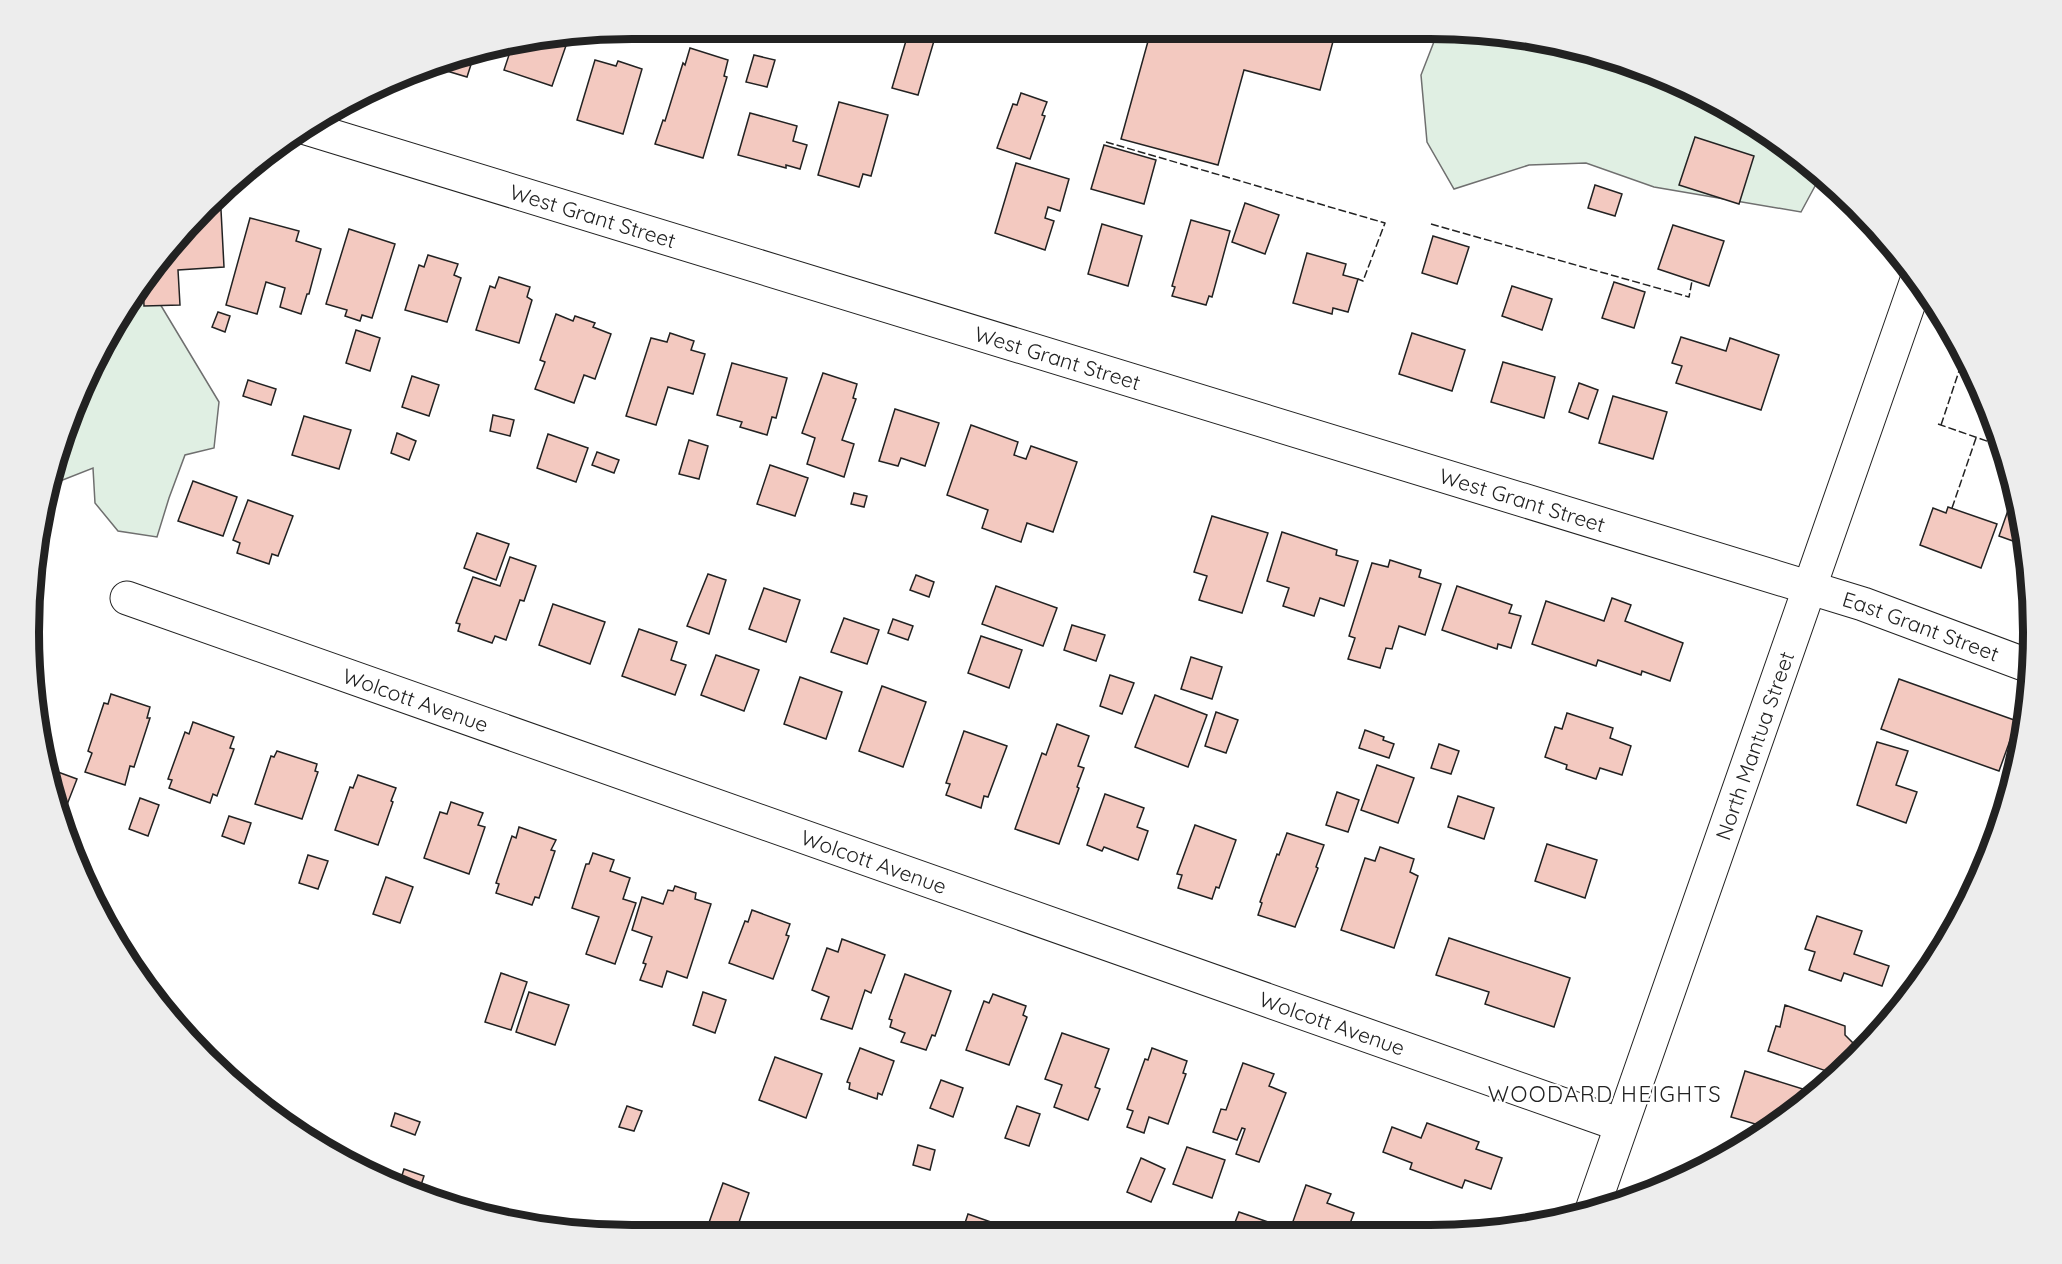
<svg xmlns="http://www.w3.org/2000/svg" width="2062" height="1264" font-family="Quicksand,sans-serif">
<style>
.green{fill:#e0efe3;stroke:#6f6f6f;stroke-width:1.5}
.building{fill:#f3c9c0;stroke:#222;stroke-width:1.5}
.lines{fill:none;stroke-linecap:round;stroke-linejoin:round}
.minor-casing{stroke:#222;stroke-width:35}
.primary-casing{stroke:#222;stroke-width:35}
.minor{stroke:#fff;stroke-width:33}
.primary{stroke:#fff;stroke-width:33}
.fence{stroke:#222;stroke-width:1.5;stroke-dasharray:8 3;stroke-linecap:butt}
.labels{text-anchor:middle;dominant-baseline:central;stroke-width:4.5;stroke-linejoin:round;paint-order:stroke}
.street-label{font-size:21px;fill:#222;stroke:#fff}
.neighbourhood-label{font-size:22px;letter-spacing:1.5px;fill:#222;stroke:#fff}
.rim{fill:none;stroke:#222;stroke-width:8}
</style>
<rect width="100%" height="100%" fill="#fff"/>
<!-- green -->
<g class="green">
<polygon points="1437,34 1508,34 1661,74 1797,153 1821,175 1801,212 1654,187 1586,163 1529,165 1454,189 1427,142 1421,75"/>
<polygon points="145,279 219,402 214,448 185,455 169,498 157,537 118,531 95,503 93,468 50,485 60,438 130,296"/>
</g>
<!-- building -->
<g class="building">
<polygon points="553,34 570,34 552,86 504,70 513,43"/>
<polygon points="908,34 936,34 918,95 892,88"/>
<polygon points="1150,34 1335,34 1320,90 1244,70 1218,165 1121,139"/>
<polygon points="690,48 728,60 724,76 727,77 703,158 655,144 663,120 665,121 683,63 685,65"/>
<polygon points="475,52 467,77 427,65 438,60"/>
<polygon points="754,55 775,60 767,87 746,82"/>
<polygon points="595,60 616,66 618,61 642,69 623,134 577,120"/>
<polygon points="1021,93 1047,102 1042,115 1045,116 1030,159 997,148 1013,104 1017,105"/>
<polygon points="839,102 888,115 871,176 863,174 859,187 818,175"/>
<polygon points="750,113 797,126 793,141 807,145 800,169 786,165 786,168 738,155"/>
<polygon points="1695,137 1754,156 1739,204 1679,185"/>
<polygon points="1104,145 1156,160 1144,204 1091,189"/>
<polygon points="1016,163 1069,179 1060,211 1048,207 1045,218 1054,221 1045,250 995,233"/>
<polygon points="1595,185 1622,194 1615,216 1588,208"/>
<polygon points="1245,203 1279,215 1265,254 1232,242"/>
<polygon points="221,210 224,267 178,270 180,305 144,306 143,281 200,212"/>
<polygon points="250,218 299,231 296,241 321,249 309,294 307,294 301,314 280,307 285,288 266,282 257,314 226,305"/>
<polygon points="1191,220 1230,231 1212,297 1209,296 1206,305 1172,296 1175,287 1172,286"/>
<polygon points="1102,224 1142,236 1128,286 1088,274"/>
<polygon points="1673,225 1724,241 1709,286 1658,269"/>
<polygon points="349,229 395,244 372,318 362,315 360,321 345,316 347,310 326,304"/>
<polygon points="1433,236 1469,247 1457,284 1422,273"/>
<polygon points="1307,253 1346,264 1343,275 1358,279 1348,312 1333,308 1332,314 1293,303"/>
<polygon points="428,255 458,264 454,275 461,278 447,322 405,310 419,265 424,267"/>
<polygon points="499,277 530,287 527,297 532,300 519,343 476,330 490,286 495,288"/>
<polygon points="1614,282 1645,292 1634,328 1602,318"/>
<polygon points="1512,286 1552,299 1542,330 1502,316"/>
<polygon points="218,312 230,316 225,332 212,327"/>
<polygon points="556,314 573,321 575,316 595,323 593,327 611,334 595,379 584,375 574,403 535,389 545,362 540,360"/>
<polygon points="356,330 380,338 370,371 346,363"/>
<polygon points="670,333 694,341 691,350 705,354 693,394 668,387 656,425 626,416 651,338 667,342"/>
<polygon points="1412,333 1465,350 1452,391 1399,374"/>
<polygon points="1681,337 1726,351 1730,338 1779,355 1761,410 1676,383 1682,366 1672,363"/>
<polygon points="1503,362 1555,377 1544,418 1491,402"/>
<polygon points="732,363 787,378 776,418 772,417 767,435 740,427 742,422 717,415"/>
<polygon points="823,373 857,384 853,398 856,399 842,440 854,444 844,477 807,464 815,438 802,433"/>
<polygon points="412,376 439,385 429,416 402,407"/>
<polygon points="248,380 276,389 271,405 243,396"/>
<polygon points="1579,383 1598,390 1588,419 1569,412"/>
<polygon points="1613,396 1667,412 1653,459 1599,443"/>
<polygon points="895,409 939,423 925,466 901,458 898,466 879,461"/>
<polygon points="493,415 514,420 510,436 490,431"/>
<polygon points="304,416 351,430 339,469 292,455"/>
<polygon points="971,425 1018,442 1014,455 1026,459 1031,446 1077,462 1053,532 1027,523 1021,542 982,528 988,510 947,495"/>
<polygon points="397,433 416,441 409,460 391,453"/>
<polygon points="548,434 588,448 576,482 537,468"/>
<polygon points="689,440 708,446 699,479 679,474"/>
<polygon points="597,452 619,460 614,473 592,465"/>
<polygon points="770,465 808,478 795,516 757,504"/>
<polygon points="193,481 237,497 223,536 178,521"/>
<polygon points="854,493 867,496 864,507 851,504"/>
<polygon points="2012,499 2016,501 2027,546 1999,536"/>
<polygon points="248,500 293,516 278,556 272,554 269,564 237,553 240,543 233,540"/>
<polygon points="1948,507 1997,524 1981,568 1920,545 1933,508 1946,513"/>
<polygon points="1212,516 1268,533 1242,613 1199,600 1207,576 1194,572"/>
<polygon points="1282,532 1337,550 1336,555 1358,561 1344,606 1320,598 1314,616 1283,606 1289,588 1267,581"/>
<polygon points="477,533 509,544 496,580 464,568"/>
<polygon points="510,557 536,566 524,601 520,600 506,640 495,636 492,643 458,631 460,624 456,623 473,577 500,586"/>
<polygon points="1390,560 1421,570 1419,577 1441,584 1425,635 1399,626 1392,649 1386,648 1380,668 1348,659 1355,638 1349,636 1372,563 1388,567"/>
<polygon points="708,574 726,580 709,634 687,626"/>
<polygon points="916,575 934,582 929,597 910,590"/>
<polygon points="996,586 1057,608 1043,646 982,624"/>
<polygon points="1457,586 1512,605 1509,613 1521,616 1511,648 1498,644 1497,649 1442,630"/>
<polygon points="764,588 800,600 786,642 749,629"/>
<polygon points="1612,598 1631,605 1625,621 1683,643 1670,681 1642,671 1641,675 1598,660 1596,666 1532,644 1546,601 1604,621"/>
<polygon points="553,604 605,622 590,664 539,645"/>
<polygon points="844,618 879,630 867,664 831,652"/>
<polygon points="893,619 913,626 908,640 888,633"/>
<polygon points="1072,625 1105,635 1096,661 1064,650"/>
<polygon points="639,629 677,642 671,660 686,665 675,695 622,676"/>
<polygon points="981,636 1022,650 1009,688 968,673"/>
<polygon points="716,655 759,670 744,711 701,695"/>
<polygon points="1191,657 1222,667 1212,699 1181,689"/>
<polygon points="1110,675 1134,683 1122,714 1100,706"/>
<polygon points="800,677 842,692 826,739 784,724"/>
<polygon points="1899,679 2017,721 1999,771 1881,729"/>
<polygon points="882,686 926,702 903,767 859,751"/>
<polygon points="111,694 150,707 147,718 150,718 134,767 130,766 125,785 85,772 92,753 88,751 104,703 108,704"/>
<polygon points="1155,695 1207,715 1188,767 1135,747"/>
<polygon points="1216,712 1238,720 1226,753 1205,746"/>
<polygon points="1567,713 1613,728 1610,738 1631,746 1622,775 1600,768 1596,779 1566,769 1567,765 1545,757 1555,727 1562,729"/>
<polygon points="193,722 234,737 230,748 234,749 217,796 213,794 210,803 169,788 172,780 168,779 185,732 189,734"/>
<polygon points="1057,724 1089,736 1078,766 1084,768 1077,787 1079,788 1059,844 1015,829 1042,753 1046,755"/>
<polygon points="1365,730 1384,737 1383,740 1394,744 1389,758 1359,748"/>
<polygon points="964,731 1007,746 988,797 984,796 981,808 946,795 950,784 946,783"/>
<polygon points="1877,742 1908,751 1896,785 1917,792 1906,823 1857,805"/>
<polygon points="1439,744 1459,751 1451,774 1431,768"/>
<polygon points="277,751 317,764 315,771 318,772 302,819 255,804 271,756 274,757"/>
<polygon points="1377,765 1414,778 1398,823 1361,810"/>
<polygon points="47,768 77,779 61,820 59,819"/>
<polygon points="358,775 396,788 391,801 393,802 378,845 335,830 350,787 353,788"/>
<polygon points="1337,792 1359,800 1348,832 1326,825"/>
<polygon points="1105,794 1144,808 1137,827 1148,831 1138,860 1104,847 1102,851 1087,845"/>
<polygon points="1458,796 1494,808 1484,839 1448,827"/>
<polygon points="140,798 159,805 148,836 129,829"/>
<polygon points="451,802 483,813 478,825 485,827 469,874 424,858 440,812 447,814"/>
<polygon points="229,816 251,823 244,844 222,836"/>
<polygon points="1195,825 1236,840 1219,888 1216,887 1212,899 1178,888 1182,875 1177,874"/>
<polygon points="519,827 556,840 551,850 555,851 539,898 535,897 532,905 496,893 499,884 496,883 512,836 516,838"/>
<polygon points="1287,833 1324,845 1316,867 1318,868 1295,927 1258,915 1262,903 1260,902 1277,854 1279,855"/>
<polygon points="1547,844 1597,860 1585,898 1535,881"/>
<polygon points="1380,847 1414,859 1410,872 1418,876 1394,948 1341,930 1365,858 1375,861"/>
<polygon points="593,853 614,860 610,871 630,878 623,899 636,903 615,964 586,954 599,917 572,908 586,864 589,864"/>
<polygon points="308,855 328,861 318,889 299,883"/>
<polygon points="386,877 413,887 400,923 373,914"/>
<polygon points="675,886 696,893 695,899 711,904 687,978 667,971 662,987 640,980 646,964 643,963 652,937 632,930 642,897 663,904 668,890 673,891"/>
<polygon points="752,910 790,924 786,935 789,936 773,979 729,963 745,921 748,922"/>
<polygon points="1817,916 1862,931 1854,954 1889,966 1882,986 1844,973 1841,981 1809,970 1815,952 1805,949"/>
<polygon points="1449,938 1570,978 1554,1027 1485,1004 1489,992 1436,975"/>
<polygon points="842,939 885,955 871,993 865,990 852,1029 821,1019 829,997 812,990 827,948 838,952"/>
<polygon points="501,973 527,982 511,1030 485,1022"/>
<polygon points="905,974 951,991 935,1036 932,1035 926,1050 901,1042 905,1033 890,1027 892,1020 889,1019"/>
<polygon points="529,992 569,1005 555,1045 516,1032"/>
<polygon points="703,992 726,1000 715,1033 693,1025"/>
<polygon points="993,994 1026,1006 1023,1015 1027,1017 1009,1065 966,1050 984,1001 989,1003"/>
<polygon points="1785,1005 1845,1026 1845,1035 1857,1047 1851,1061 1838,1075 1768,1051 1776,1026 1780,1027"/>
<polygon points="1062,1033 1109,1049 1095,1087 1100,1089 1088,1120 1054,1107 1062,1085 1045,1079"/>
<polygon points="860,1048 894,1061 882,1095 878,1093 877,1099 849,1089 850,1083 847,1082"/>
<polygon points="1152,1048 1187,1061 1183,1073 1186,1074 1168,1124 1149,1117 1144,1133 1127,1127 1133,1111 1127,1109 1145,1059 1148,1060"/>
<polygon points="775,1057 822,1074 806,1118 759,1100"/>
<polygon points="1243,1063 1274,1074 1269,1086 1286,1093 1259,1162 1236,1154 1245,1129 1242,1128 1237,1140 1213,1132 1221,1109 1226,1110"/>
<polygon points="1745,1071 1806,1090 1801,1105 1769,1128 1731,1117"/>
<polygon points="941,1080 963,1088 953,1117 930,1108"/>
<polygon points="627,1106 642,1111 634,1131 619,1127"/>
<polygon points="1017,1106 1040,1114 1029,1146 1005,1138"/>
<polygon points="395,1113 420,1122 415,1135 391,1126"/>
<polygon points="273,1116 291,1121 289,1125"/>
<polygon points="1427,1123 1479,1142 1476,1149 1502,1158 1491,1189 1465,1180 1462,1188 1410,1169 1412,1163 1383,1152 1392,1127 1421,1138"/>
<polygon points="1735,1143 1744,1146 1720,1160 1725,1144 1735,1147"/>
<polygon points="918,1145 935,1150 930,1170 913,1165"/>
<polygon points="1187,1147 1225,1160 1212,1198 1173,1184"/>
<polygon points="1141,1158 1165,1169 1151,1202 1127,1192"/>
<polygon points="404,1169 424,1176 418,1194 398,1188"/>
<polygon points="723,1183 749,1193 736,1231 706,1231"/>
<polygon points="1306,1185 1331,1194 1327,1203 1354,1213 1346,1234 1310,1234 1291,1227"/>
<polygon points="1239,1212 1300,1233 1231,1233"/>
<polygon points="968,1214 1008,1228 1007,1232 962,1232"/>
</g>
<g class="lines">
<defs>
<g id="minor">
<path id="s1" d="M306,128L1863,604L2032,667"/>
<path id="s2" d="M127,598L1621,1125"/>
</g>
<g id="primary">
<path id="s3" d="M1592,1210L1917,280"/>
</g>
</defs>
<!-- minor casing -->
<use href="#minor" class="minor-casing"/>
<!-- primary casing -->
<use href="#primary" class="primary-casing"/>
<!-- minor -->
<use href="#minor" class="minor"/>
<!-- primary -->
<use href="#primary" class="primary"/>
<!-- fence -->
<g class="fence">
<polyline points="1106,142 1385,223 1363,281 1358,279"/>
<polyline points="1431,224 1689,297 1692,281"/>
<polyline points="1938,424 2004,447"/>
<polyline points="1941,425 1964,356"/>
<polyline points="1952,508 1976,438"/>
</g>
</g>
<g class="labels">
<!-- street labels -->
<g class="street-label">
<text stroke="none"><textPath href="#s1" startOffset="300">West Grant Street</textPath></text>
<text stroke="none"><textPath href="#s1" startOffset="786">West Grant Street</textPath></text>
<text stroke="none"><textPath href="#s1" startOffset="1272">West Grant Street</textPath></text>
<text stroke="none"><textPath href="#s1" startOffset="1690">East Grant Street</textPath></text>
<text stroke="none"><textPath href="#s2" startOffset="306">Wolcott Avenue</textPath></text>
<text stroke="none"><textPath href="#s3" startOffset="492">North Mantua Street</textPath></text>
<text stroke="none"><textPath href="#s2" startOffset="792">Wolcott Avenue</textPath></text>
<text stroke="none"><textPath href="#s2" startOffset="1278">Wolcott Avenue</textPath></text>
</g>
<!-- neighbourhood labels -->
<g class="neighbourhood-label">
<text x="1605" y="1094">WOODARD HEIGHTS</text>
</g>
</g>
<!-- crop -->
<path d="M0 0H2062V1264H0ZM632 39H1430A593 593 0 0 1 2023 632V632A593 593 0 0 1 1430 1225H632A593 593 0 0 1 39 632V632A593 593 0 0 1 632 39Z" fill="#ededed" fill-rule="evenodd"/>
<path class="rim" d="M632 39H1430A593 593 0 0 1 2023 632V632A593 593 0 0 1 1430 1225H632A593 593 0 0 1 39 632V632A593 593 0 0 1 632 39Z"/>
</svg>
